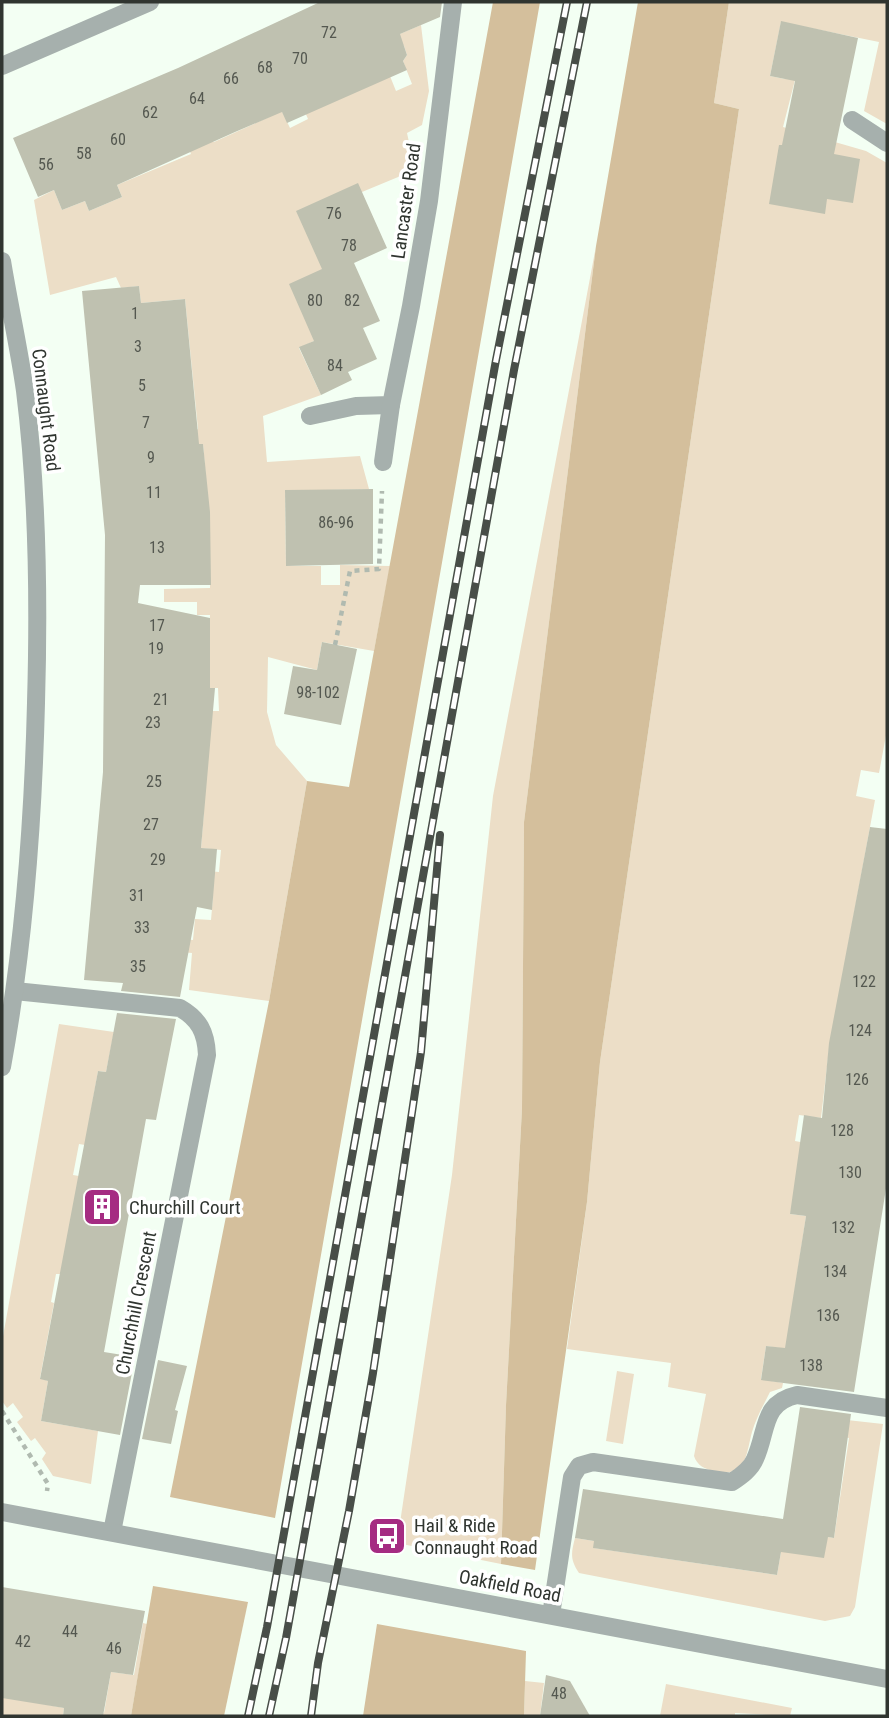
<svg xmlns="http://www.w3.org/2000/svg" width="889" height="1718" font-family="'Roboto Condensed',sans-serif">
<style>
.green{fill:#ecdec7}
.forest{fill:#d4bf9c}
.building{fill:#bfc1b0}
.lines{fill:none;stroke-linecap:round;stroke-linejoin:round}
.path{stroke:#b0bab0;stroke-width:4.5;stroke-dasharray:5 5;stroke-linecap:butt}
.lane{stroke:#a6b0ad;stroke-width:18}
.street{stroke:#a6b0ad;stroke-width:18}
.rail-casing{stroke:#484e48;stroke-width:8}
.rail{stroke:#fff;stroke-width:5;stroke-dasharray:16;stroke-linecap:butt}
.labels{text-anchor:middle;dominant-baseline:central;stroke-width:7;stroke-linejoin:round;paint-order:stroke}
.number-label{font-size:16px;fill:#545850}
.street-label{font-size:19px;fill:#303530;stroke:#fff}
.poi-label{font-size:19px;fill:#303530;stroke:#fff;text-anchor:start}
</style>
<rect width="100%" height="100%" fill="#f3fff3"/>
<!-- green -->
<g class="green">
<path d="M729,2H887V124L864,111L879,42L781,22L770,76L785,79L796,76L783,127L866,151L887,163V730L879,773L861,770L856,796L875,800L829,1049L821,1118L799,1115L795,1141L816,1145L790,1214L806,1216L786,1349L766,1346L761,1379L783,1383L782,1388L770,1392C764,1404 756,1418 752,1432C746,1454 747,1479 714,1471C704,1469 697,1465 694,1456L706,1394L668,1387L671,1363L567,1349L587,1202L600,1062L739,109L714,103Z"/>
<polygon points="421,25 429,91 422,125 407,133 415,170 362,192 322,269 314,341 299,348 321,395 263,416 267,462 360,456 369,489 285,491 286,566 321,566 321,585 340,585 340,565 390,566 374,651 322,642 317,670 268,657 267,712 276,745 307,781 269,1001 189,990 192,953 147,949 148,935 193,940 195,919 211,920 213,897 175,868 219,872 221,850 201,848 204,811 203,711 219,711 218,688 164,688 209,637 210,615 197,615 197,602 164,602 164,589 210,588 210,527 203,444 157,448 198,429 185,299 141,303 139,286 121,288 116,277 50,295 34,200 54,190 62,210 85,201 89,211 122,197 117,185 191,154 182,131 214,142 269,117 273,93 290,128 308,119 302,105 377,44 396,91 412,84 403,61 407,55 404,46 395,36"/>
<polygon points="596,246 524,822 522,1109 506,1405 501,1564 397,1543 452,1175 493,796"/>
<polygon points="59,1024 114,1032 106,1072 98,1071 85,1145 79,1144 73,1175 79,1176 61,1274 56,1274 51,1302 54,1303 40,1378 48,1381 41,1421 98,1431 91,1484 53,1476 42,1459 46,1453 35,1438 31,1441 17,1422 23,1417 13,1403 7,1408 2,1401 2,1342"/>
<polygon points="617,1371 634,1374 623,1444 606,1441"/>
<path d="M847,1420L883,1424L855,1607L850,1616L825,1621L579,1573C570,1560 571,1553 575,1538L594,1541V1548L777,1575L781,1552L828,1537L834,1538L849,1438L844,1437Z"/>
<polygon points="143,1623 147,1624 131,1716 92,1716 93,1711 104,1713 111,1672 134,1675"/>
<polygon points="525,1681 544,1683 540,1716 524,1716"/>
<polygon points="666,1684 792,1708 790,1716 735,1713 735,1716 660,1716"/>
<polygon points="2,1696 64,1708 63,1716 2,1716"/>
</g>
<!-- forest -->
<g class="forest">
<polygon points="493,2 540,2 275,1518 170,1497 269,1001 307,781 349,787"/>
<polygon points="638,2 729,2 714,103 739,109 600,1062 587,1202 535,1570 501,1564 506,1405 522,1109 524,822 596,246"/>
<polygon points="153,1586 248,1602 224,1716 131,1716"/>
<polygon points="377,1624 526,1651 524,1716 363,1716"/>
</g>
<!-- building -->
<g class="building">
<polygon points="320,2 442,2 440,17 400,34 407,55 403,61 407,70 287,123 282,112 235,132 117,185 122,197 89,211 85,201 62,210 54,190 38,197 13,138 178,68"/>
<polygon points="781,21 858,38 834,154 860,159 853,203 827,199 825,214 769,204 779,145 782,145 795,81 770,76"/>
<polygon points="358,183 387,248 354,263 380,321 363,328 377,359 348,372 352,380 321,395 299,347 314,341 289,284 322,269 296,211"/>
<polygon points="139,286 141,303 185,299 199,444 203,444 210,512 211,585 140,585 138,603 210,618 210,688 215,688 201,848 217,849 212,910 197,907 180,997 121,991 123,983 84,980 103,772 105,535 82,291"/>
<polygon points="373,489 373,564 286,566 285,490"/>
<polygon points="322,642 357,649 341,725 284,714 293,666 317,670"/>
<polygon points="870,827 887,829 887,1182 854,1392 761,1380 766,1346 785,1348 806,1216 790,1214 804,1115 822,1118 829,1043"/>
<polygon points="117,1013 176,1019 156,1120 146,1119 104,1352 135,1357 120,1435 41,1421 48,1381 40,1379 98,1071 106,1072"/>
<polygon points="158,1360 187,1366 175,1410 178,1411 171,1444 142,1439"/>
<polygon points="800,1407 851,1414 834,1538 828,1537 824,1558 781,1552 777,1575 593,1548 594,1541 575,1538 583,1489 783,1519"/>
<polygon points="2,1587 145,1611 133,1675 111,1672 103,1716 63,1716 64,1708 2,1698"/>
<polygon points="546,1675 570,1681 590,1716 540,1716"/>
</g>
<g class="lines">
<!-- path -->
<g class="path">
<polyline points="335,645 350,571 379,569 382,491"/>
<polyline points="2,1411 48,1484 47,1491"/>
</g>
<!-- lane -->
<g class="lane">
<polyline points="852,120 887,143"/>
<path d="M15,991L180,1008C199,1019 206,1032 207,1055L112,1532"/>
<path d="M551,1615L572,1477L579,1466L593,1462L732,1482C741,1476 751,1469 755,1459C768,1431 761,1403 797,1395L887,1408"/>
</g>
<!-- street -->
<g class="street">
<polyline points="2,66 150,2"/>
<path d="M2,261C9,304 19,348 25,391C38,495 39,599 36,703C33,825 24,947 2,1067"/>
<polyline points="310,416 356,406 391,405 411,306 429,201 453,2"/>
<polyline points="383,462 391,405"/>
<polyline points="2,1512 887,1679"/>
</g>
<defs>
<g id="rail">
<polyline points="248,1716 267,1627 496,360 567,2"/>
<polyline points="269,1716 286,1638 514,370 587,2"/>
<polyline points="311,1716 318,1663 349,1511 373,1373 421,1052 440,835"/>
</g>
</defs>
<!-- rail casing -->
<use href="#rail" class="rail-casing"/>
<!-- rail -->
<use href="#rail" class="rail"/>
</g>
<!-- icons -->
<defs>
<symbol id="building-square" viewBox="-11 -11 22 22"><rect x="-9" y="-9" width="18" height="18" rx="4" fill="#a52c82" stroke="#fff"/><path d="M-4-6H4V6H1V3H-1V6H-4ZM-2.5-4.3h1.7v1.8h-1.7ZM.8-4.3h1.7v1.8H.8ZM-2.5-1h1.7V.8h-1.7ZM.8-1h1.7V.8H.8Z" fill="#fff"/></symbol>
<symbol id="bus-square" viewBox="-11 -11 22 22"><rect x="-9" y="-9" width="18" height="18" rx="4" fill="#a52c82" stroke="#fff"/><path d="M-5-6H5V4H4V6H2V4H-2V6H-4V4H-5ZM-3.5-4V0h7V-4ZM-3.5 1.2v1.5H-2V1.2ZM2 1.2v1.5H3.5V1.2Z" fill="#fff"/></symbol>
</defs>
<g fill-rule="evenodd">
<use href="#building-square" x="80" y="1185" width="44" height="44"/>
<use href="#bus-square" x="365" y="1514" width="44" height="44"/>
</g>
<g class="labels">
<!-- number labels -->
<g class="number-label">
<text x="329" y="32">72</text>
<text x="300" y="58">70</text>
<text x="265" y="67">68</text>
<text x="231" y="78">66</text>
<text x="197" y="98">64</text>
<text x="150" y="112">62</text>
<text x="118" y="139">60</text>
<text x="84" y="153">58</text>
<text x="46" y="164">56</text>
<text x="334" y="213">76</text>
<text x="349" y="245">78</text>
<text x="315" y="300">80</text>
<text x="352" y="300">82</text>
<text x="135" y="313">1</text>
<text x="138" y="346">3</text>
<text x="335" y="365">84</text>
<text x="142" y="385">5</text>
<text x="146" y="422">7</text>
<text x="151" y="457">9</text>
<text x="154" y="492">11</text>
<text x="336" y="522">86-96</text>
<text x="157" y="547">13</text>
<text x="157" y="625">17</text>
<text x="156" y="648">19</text>
<text x="318" y="692">98-102</text>
<text x="161" y="699">21</text>
<text x="153" y="722">23</text>
<text x="154" y="781">25</text>
<text x="151" y="824">27</text>
<text x="158" y="859">29</text>
<text x="137" y="895">31</text>
<text x="142" y="927">33</text>
<text x="138" y="966">35</text>
<text x="864" y="981">122</text>
<text x="860" y="1030">124</text>
<text x="857" y="1079">126</text>
<text x="842" y="1130">128</text>
<text x="850" y="1172">130</text>
<text x="843" y="1227">132</text>
<text x="835" y="1271">134</text>
<text x="828" y="1315">136</text>
<text x="811" y="1365">138</text>
<text x="70" y="1631">44</text>
<text x="23" y="1641">42</text>
<text x="114" y="1648">46</text>
<text x="559" y="1693">48</text>
</g>
<!-- street labels -->
<g class="street-label">
<text transform="translate(406 201) rotate(-82)">Lancaster Road</text>
<text transform="translate(46 410) rotate(83)">Connaught Road</text>
<text transform="translate(136 1303) rotate(-79)">Churchhill Crescent</text>
<text transform="translate(510 1586) rotate(11)">Oakfield Road</text>
</g>
<!-- poi labels -->
<g class="poi-label">
<text x="129" y="1207">Churchill Court</text>
<text x="414" y="1525">Hail &amp; Ride<tspan x="414" dy="22">Connaught Road</tspan></text>
</g>
</g>
<!-- border -->
<rect width="889" height="1718" fill="none" stroke="#303530" stroke-width="7"/>
</svg>
